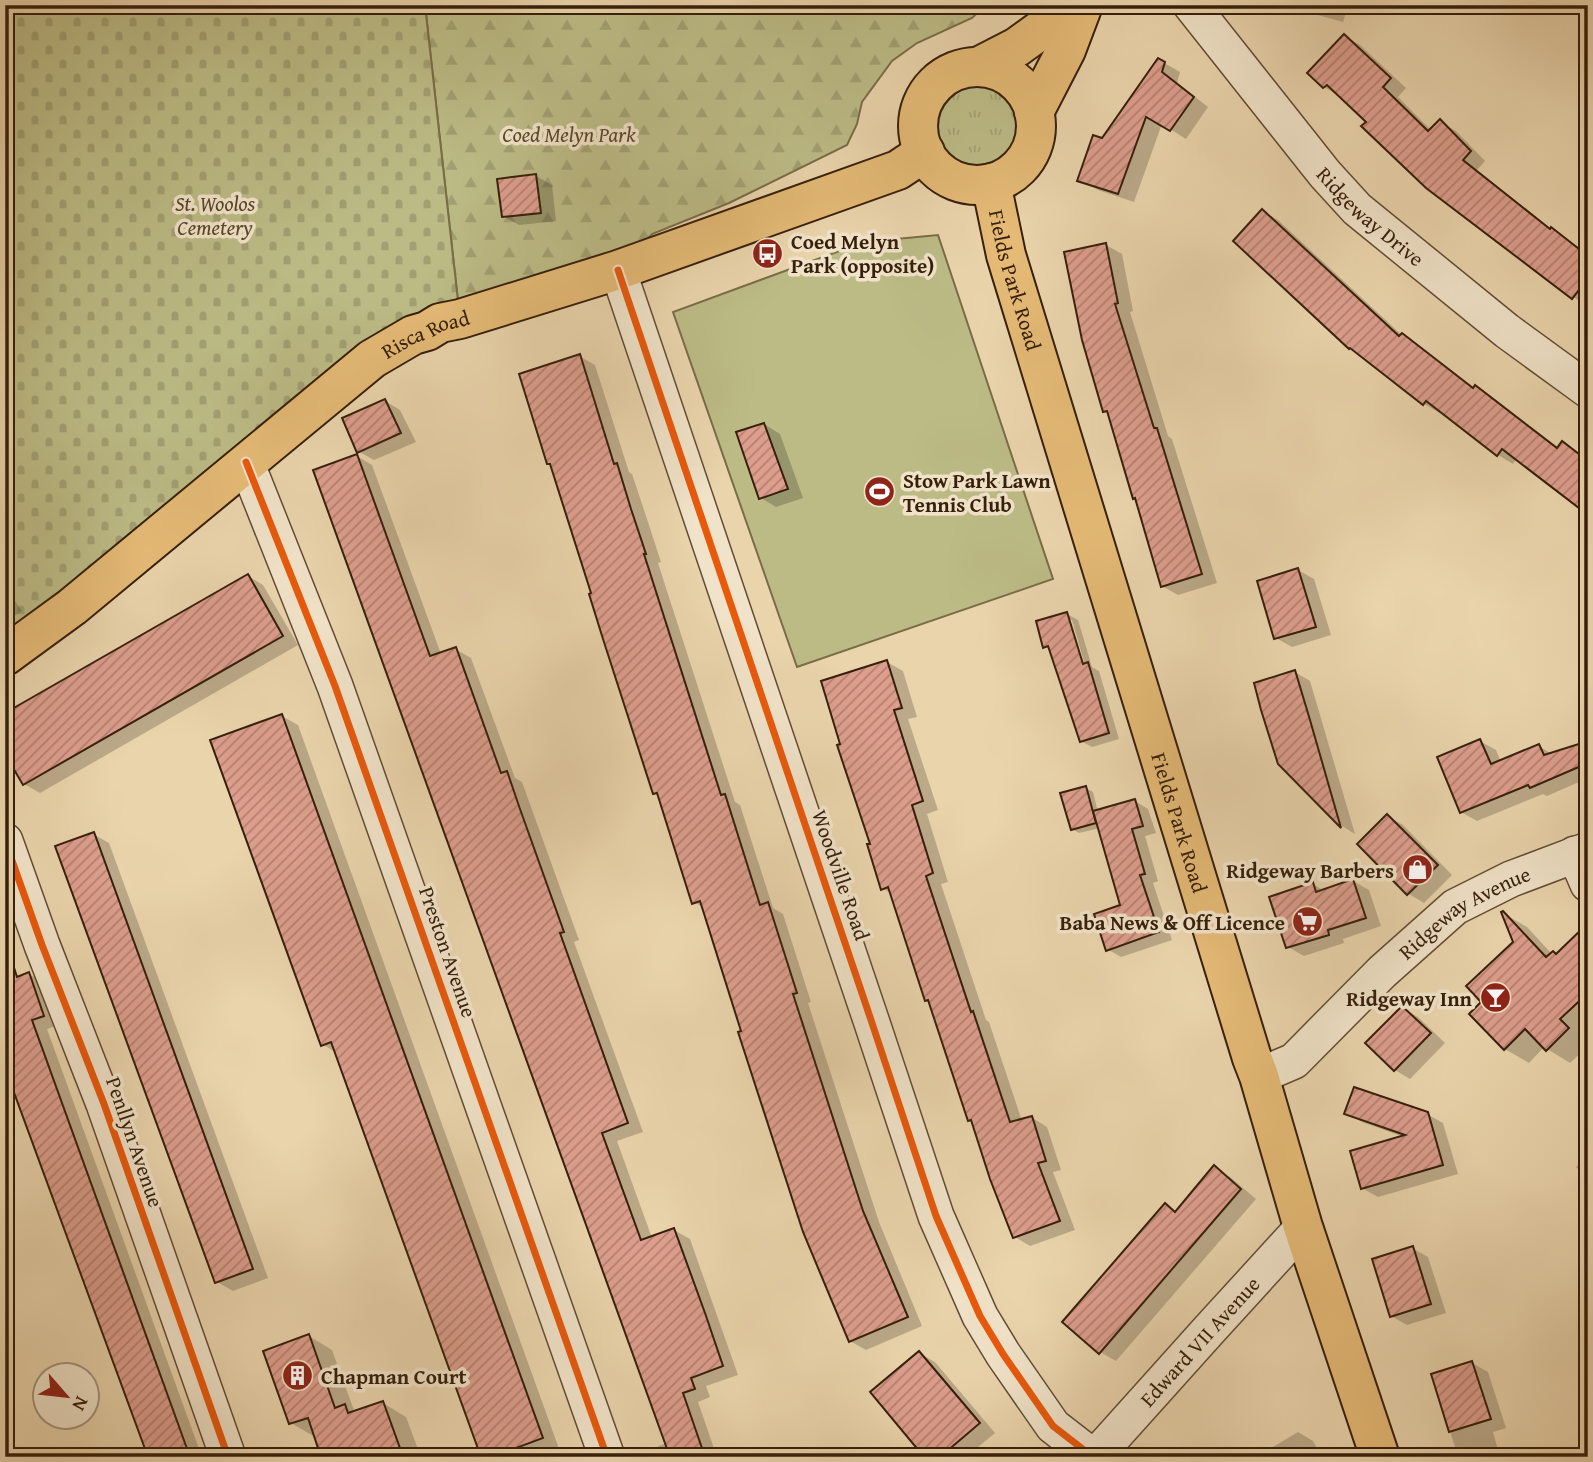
<svg xmlns="http://www.w3.org/2000/svg" width="1593" height="1462" font-family="'Gentium Book Plus',serif">
<style>
.grass{fill:url(#grass-tufts);stroke:#796d48;stroke-width:2}
.forest{fill:url(#forest-firs);stroke:#796d48;stroke-width:2}
.cemetery{fill:url(#cemetery-stones);stroke:#796d48;stroke-width:2}
.pitch{fill:#bcbb86;stroke:#796d48;stroke-width:2}
.shadow{fill:#0003;fill-rule:evenodd}
.building{fill:url(#building-hatch);stroke:#361f0b;stroke-width:2}
.lines{fill:none;stroke-linecap:round;stroke-linejoin:round}
.minor-casing{stroke:#634c33;stroke-width:38}
.major-casing{stroke:#361f0b;stroke-width:42}
.minor{stroke:#f1e3c9;stroke-width:35}
.major{stroke:#e5ba76;stroke-width:38}
.cycleway-casing{stroke:#f1e3c9;stroke-width:11}
.cycleway{stroke:#e8590c;stroke-width:7}
.labels{text-anchor:middle;dominant-baseline:central;stroke-width:7;stroke-linejoin:round;paint-order:stroke}
.park-label{font-size:21px;font-style:italic;fill:#58462a;stroke:#f1e3c9}
.street-label{font-size:21px;fill:#361f0b;stroke:#f1e3c9}
.poi-label{font-size:21px;font-weight:bold;fill:#361f0b;stroke:#f1e3c9;text-anchor:start}
</style>
<defs>
<pattern id="grass-tufts" width="24" height="20" patternUnits="userSpaceOnUse" patternTransform="scale(1.75)"><rect width="24" height="20" fill="#bcbb86"/><path d="M3 7l-1-3M5 7V3M7 7l1-3M15 17l-1-3M17 17v-4M19 17l1-3" fill="none" stroke="#a2a072"/></pattern>
<pattern id="forest-firs" width="22" height="20" patternUnits="userSpaceOnUse" patternTransform="scale(1.75)"><rect width="22" height="20" fill="#bcbb86"/><path d="M5 1l3.5 6h-7zM16 11l3.5 6h-7z" fill="#a2a072"/></pattern>
<pattern id="cemetery-stones" width="16" height="16" patternUnits="userSpaceOnUse" patternTransform="scale(1.75)"><rect width="16" height="16" fill="#bcbb86"/><path d="M2 7V4a2 2 0 0 1 4 0v3zM10 15v-3a2 2 0 0 1 4 0v3z" fill="#a2a072"/></pattern>
<pattern id="building-hatch" width="6" height="6" patternUnits="userSpaceOnUse" patternTransform="scale(1.75)"><rect width="6" height="6" fill="#dd9e8d"/><path d="M-1 1l2-2M0 6l6-6M5 7l2-2" fill="none" stroke="#b48071"/></pattern>
</defs>
<rect width="100%" height="100%" fill="#ead4ac"/>
<filter id="stains"><feTurbulence type="fractalNoise" baseFrequency=".00286" numOctaves="4"/><feColorMatrix values="0 0 0 0 .2 0 0 0 0 .09 0 0 0 0 .02 0 0 0 .5 -.17"/></filter>
<radialGradient id="worn" r=".72"><stop offset=".6" stop-color="#630" stop-opacity="0"/><stop offset="1" stop-color="#630" stop-opacity=".3"/></radialGradient>
<!-- grass -->
<circle class="grass" cx="979" cy="127" r="41"/>
<!-- forest -->
<polygon class="forest" points="425,5 986,5 972,18 917,43 892,61 862,102 857,124 847,145 729,203 652,234 618,270 460,319"/>
<!-- cemetery -->
<polygon class="cemetery" points="5,5 425,5 460,319 440,323 5,656"/>
<!-- pitch -->
<polygon class="pitch" points="938,235 1053,579 797,667 673,312 864,242"/>
<!-- shadow -->
<g class="shadow">
<polygon points="1295,5 1348,5 1343,22 1307,12"/>
<polygon points="1344,36 1360,45 1406,88 1398,97 1431,130 1440,122 1456,131 1485,161 1477,170 1555,232 1567,239 1588,255 1588,308 1509,247 1340,96 1324,87"/>
<polygon points="1159,60 1180,72 1177,83 1208,107 1186,139 1162,124 1134,202 1098,190 1082,181 1102,140"/>
<polygon points="536,176 552,185 556,221 519,225 503,216"/>
<polygon points="1263,211 1278,220 1404,337 1418,345 1475,389 1476,387 1491,396 1559,448 1563,443 1588,459 1588,513 1517,458 1513,464 1498,455 1442,411 1440,413 1424,404 1361,354"/>
<polygon points="1106,245 1122,254 1133,311 1130,312 1168,436 1172,439 1217,583 1178,595 1162,586 1109,413 1105,411"/>
<polygon points="579,356 595,365 629,472 632,474 647,519 661,562 658,563 735,802 740,805 773,908 783,914 811,1002 808,1003 879,1222 922,1326 866,1350 850,1341 704,908 694,902 660,796 655,793 593,594"/>
<polygon points="385,401 400,410 416,442 374,460 358,451"/>
<polygon points="764,424 780,434 803,498 776,507 761,498"/>
<polygon points="357,456 372,465 441,654 455,649 471,658 515,778 522,782 579,940 574,942 643,1132 617,1141 652,1238 674,1230 690,1239 738,1375 706,1386 710,1397 698,1402 717,1457 661,1457 658,1446 667,1443"/>
<polygon points="1298,570 1314,579 1331,635 1292,647 1276,638"/>
<polygon points="248,576 263,585 298,645 40,793 24,784"/>
<polygon points="5,587 22,611 5,622"/>
<path d="M1067,614L1078,620L1092,667L1099,671L1119,739L1092,747L1081,741L1051,650L1045,646ZM1068,620H1072L1087,672L1084,673Z"/>
<polygon points="887,662 903,671 917,717 908,719 938,810 927,814 948,882 941,884 986,1020 989,1022 1022,1121 1031,1117 1047,1127 1061,1170 1053,1172 1075,1230 1030,1246 1015,1237 974,1123 969,1120 930,1002 927,1000 892,894 882,888 872,845"/>
<polygon points="1295,672 1310,681 1355,834 1342,826 1279,763"/>
<polygon points="282,716 298,725 562,1457 483,1457 337,1053 322,1044"/>
<polygon points="1480,741 1496,750 1501,762 1539,746 1552,754 1588,743 1588,792 1580,788 1579,782 1547,796 1543,794 1477,821 1461,812"/>
<polygon points="1086,788 1093,792 1098,812 1135,801 1148,809 1156,833 1145,836 1158,881 1153,883 1172,940 1121,957 1107,949 1122,906 1100,828 1079,833 1072,829"/>
<polygon points="1387,816 1403,825 1452,875 1424,903 1409,894 1363,848"/>
<polygon points="93,834 109,843 268,1278 233,1291 217,1282"/>
<polygon points="1353,881 1369,890 1381,926 1343,939 1344,943 1304,956 1288,947 1313,884 1324,891"/>
<polygon points="1503,913 1527,927 1552,954 1557,955 1588,941 1588,1029 1583,1033 1588,1039 1588,1046 1570,1063 1544,1047 1529,1063 1505,1049 1484,1002 1515,943"/>
<polygon points="29,974 45,983 59,1025 47,1029 202,1457 149,1457 5,1063"/>
<polygon points="1402,1008 1418,1017 1445,1043 1410,1079 1395,1070"/>
<polygon points="1346,1113 1427,1114 1443,1123 1458,1174 1378,1197 1362,1188 1404,1137 1362,1122"/>
<polygon points="1588,1157 1588,1180 1576,1167"/>
<polygon points="1214,1168 1230,1177 1256,1199 1116,1361 1100,1352 1165,1206 1176,1212"/>
<polygon points="1412,1248 1428,1257 1446,1313 1407,1325 1391,1316"/>
<polygon points="309,1336 332,1350 355,1413 383,1403 406,1417 421,1457 323,1457 315,1437 291,1423"/>
<polygon points="919,1353 935,1362 995,1433 966,1457 927,1457"/>
<polygon points="1472,1363 1488,1372 1506,1428 1493,1432 1500,1457 1458,1457 1433,1375"/>
<polygon points="1298,1432 1313,1441 1322,1457 1256,1457"/>
</g>
<!-- building -->
<g class="building">
<polygon points="1344,34 1391,78 1383,87 1428,131 1440,119 1471,151 1463,160 1550,229 1551,227 1588,256 1588,278 1572,299 1426,188 1361,126 1366,122 1327,85 1323,88 1307,73"/>
<polygon points="1158,58 1165,62 1162,72 1194,97 1170,131 1146,117 1118,194 1077,181 1093,135 1102,138"/>
<polygon points="536,174 541,213 502,217 497,179"/>
<polygon points="1262,209 1399,336 1402,333 1473,388 1475,385 1557,448 1562,441 1588,461 1588,515 1502,449 1497,456 1426,401 1423,405 1350,348 1349,349 1233,241"/>
<polygon points="1106,243 1118,303 1115,304 1154,428 1157,428 1202,574 1161,587 1135,498 1133,499 1107,411 1103,412 1082,340 1064,252"/>
<polygon points="580,354 614,464 617,463 631,509 646,554 644,554 721,795 725,794 760,905 768,902 797,993 793,994 863,1211 908,1317 849,1342 803,1232 738,1032 741,1031 700,901 692,904 657,793 653,794 603,639 589,594 591,593 550,464 547,464 519,374"/>
<polygon points="385,399 401,433 357,453 342,418"/>
<polygon points="764,423 788,489 759,499 736,432"/>
<polygon points="357,454 430,656 456,647 501,773 507,771 520,809 564,932 560,933 628,1123 602,1133 641,1240 674,1228 705,1313 723,1366 691,1378 695,1389 683,1393 705,1457 670,1457 313,470"/>
<polygon points="1298,568 1316,627 1274,639 1257,581"/>
<polygon points="248,574 283,636 23,785 5,754 5,713"/>
<polygon points="1067,612 1083,664 1088,662 1109,733 1080,742 1048,646 1043,648 1036,621"/>
<polygon points="887,660 902,708 894,710 923,801 912,805 933,873 926,876 971,1012 973,1011 1010,1122 1032,1116 1046,1161 1038,1163 1060,1221 1013,1238 990,1179 971,1120 968,1121 928,1000 925,1001 888,887 881,890 867,844 870,844 837,745 840,744 821,681"/>
<polygon points="1295,670 1310,720 1341,828 1278,764 1261,710 1254,683"/>
<polygon points="282,714 543,1438 492,1457 481,1457 331,1042 321,1046 210,740"/>
<polygon points="1480,739 1491,764 1539,744 1544,755 1588,741 1588,763 1530,788 1528,785 1460,813 1437,757"/>
<polygon points="1086,786 1096,823 1071,830 1060,793"/>
<polygon points="1135,799 1143,826 1132,829 1145,874 1140,875 1159,932 1106,951 1094,914 1120,905 1093,811"/>
<polygon points="1387,814 1438,865 1407,895 1357,844"/>
<polygon points="94,832 253,1269 215,1283 55,846"/>
<polygon points="1353,879 1366,918 1328,930 1329,935 1286,948 1269,897 1313,882 1316,892"/>
<polygon points="1503,911 1546,957 1553,951 1556,954 1588,923 1588,993 1560,1019 1569,1028 1546,1051 1525,1029 1504,1050 1469,1014 1481,1002 1466,986 1513,942 1501,912"/>
<polygon points="10,955 17,977 29,972 44,1016 32,1020 190,1457 148,1457 5,1068 5,956"/>
<polygon points="1402,1006 1431,1033 1394,1071 1365,1043"/>
<polygon points="1354,1087 1428,1112 1443,1165 1361,1189 1350,1151 1405,1135 1344,1114"/>
<polygon points="1214,1165 1241,1189 1099,1354 1062,1322 1165,1203 1175,1212"/>
<polygon points="1413,1246 1431,1304 1390,1317 1372,1259"/>
<polygon points="309,1334 335,1408 345,1404 348,1413 383,1401 401,1451 384,1457 321,1457 308,1418 289,1424 263,1351"/>
<polygon points="919,1351 980,1423 940,1457 924,1457 870,1392"/>
<polygon points="1472,1361 1491,1419 1449,1432 1431,1374"/>
</g>
<g class="lines">
<defs>
<g id="minor">
<path id="s1" d="M1191,5L1325,174L1357,209L1507,331L1588,390"/>
<polyline points="618,270 871,1020 936,1216 980,1316 1003,1354 1053,1426 1093,1457"/>
<polyline points="246,462 335,686 607,1457"/>
<polyline points="5,841 42,945 104,1104 228,1457"/>
<polyline points="1575,854 1588,884"/>
<path id="s2" d="M1259,1076L1294,1061L1382,972L1455,907L1511,879L1588,850"/>
<path id="s3" d="M1095,1457L1209,1330L1303,1227"/>
</g>
<g id="major">
<polyline points="980,66 1017,47 1075,5"/>
<circle cx="977" cy="126" r="59"/>
<polyline points="1034,112 1066,50 1083,5"/>
<path id="s4" d="M991,183L1006,255L1252,1058L1259,1076L1303,1227L1380,1457"/>
<path id="s5" d="M5,656L72,607L372,359L413,335L427,331L440,323L460,319L618,270L898,170L925,152"/>
</g>
</defs>
<!-- minor casing -->
<use href="#minor" class="minor-casing"/>
<!-- major casing -->
<use href="#major" class="major-casing"/>
<!-- minor -->
<use href="#minor" class="minor"/>
<!-- major -->
<use href="#major" class="major"/>
<defs>
<g id="cycleway">
<polyline points="618,270 871,1020 936,1216 980,1316 1003,1354 1053,1426 1093,1457"/>
<polyline points="246,462 335,686 607,1457"/>
<polyline points="5,841 42,945 104,1104 228,1457"/>
</g>
</defs>
<!-- cycleway casing -->
<use href="#cycleway" class="cycleway-casing"/>
<!-- cycleway -->
<use href="#cycleway" class="cycleway"/>
</g>
<!-- icons -->
<defs>
<symbol id="bus-disc" viewBox="-11 -11 22 22"><circle r="9.5" fill="#8f2418" stroke="#f1e3c9"/><path d="M-5-6H5V4H4V6H2V4H-2V6H-4V4H-5ZM-3.5-4V0h7V-4ZM-3.5 1.2v1.5H-2V1.2ZM2 1.2v1.5H3.5V1.2Z" fill="#fff"/></symbol>
<symbol id="stadium-disc" viewBox="-11 -11 22 22"><circle r="9.5" fill="#8f2418" stroke="#f1e3c9"/><path d="M0-5a6.5 5 0 1 0 0 10a6.5 5 0 1 0 0-10ZM-3.5-1.8h7v3.6h-7Z" fill="#fff"/></symbol>
<symbol id="shop-disc" viewBox="-11 -11 22 22"><circle r="9.5" fill="#8f2418" stroke="#f1e3c9"/><path d="M-5-2.5h2.3a2.7 3.5 0 0 1 5.4 0H5L5.5 6h-11ZM-1.5-2.5h3a1.5 2.3 0 0 0-3 0Z" fill="#fff"/></symbol>
<symbol id="supermarket-disc" viewBox="-11 -11 22 22"><circle r="9.5" fill="#8f2418" stroke="#f1e3c9"/><path d="M-6-5.5h2.5l.6 2H6L4.5 2H-2.5L-4.4-4H-6ZM-1.5 3.2a1.3 1.3 0 1 0 .1 0ZM3 3.2a1.3 1.3 0 1 0 .1 0Z" fill="#fff"/></symbol>
<symbol id="bar-disc" viewBox="-11 -11 22 22"><circle r="9.5" fill="#8f2418" stroke="#f1e3c9"/><path d="M-6-5H6L.8 .8V4.5H3.5V6h-7V4.5H-.8V.8Z" fill="#fff"/></symbol>
<symbol id="building-disc" viewBox="-11 -11 22 22"><circle r="9.5" fill="#8f2418" stroke="#f1e3c9"/><path d="M-4-6H4V6H1V3H-1V6H-4ZM-2.5-4.3h1.7v1.8h-1.7ZM.8-4.3h1.7v1.8H.8ZM-2.5-1h1.7V.8h-1.7ZM.8-1h1.7V.8H.8Z" fill="#fff"/></symbol>
</defs>
<g fill-rule="evenodd">
<use href="#bus-disc" x="750" y="236" width="35" height="35"/>
<use href="#stadium-disc" x="862" y="474" width="35" height="35"/>
<use href="#shop-disc" x="1400" y="852" width="35" height="35"/>
<use href="#supermarket-disc" x="1290" y="904" width="35" height="35"/>
<use href="#bar-disc" x="1478" y="980" width="35" height="35"/>
<use href="#building-disc" x="280" y="1358" width="35" height="35"/>
</g>
<g class="labels">
<!-- park labels -->
<g class="park-label">
<text x="569" y="134">Coed Melyn Park</text>
<text x="215" y="203">St. Woolos<tspan x="215" dy="24">Cemetery</tspan></text>
</g>
<!-- street labels -->
<g class="street-label">
<text stroke="none"><textPath href="#s1" startOffset="278">Ridgeway Drive</textPath></text>
<text stroke="none"><textPath href="#s4" startOffset="100">Fields Park Road</textPath></text>
<text stroke="none"><textPath href="#s5" startOffset="532">Risca Road</textPath></text>
<text stroke="none"><textPath href="#s4" startOffset="667">Fields Park Road</textPath></text>
<text transform="translate(841 875) rotate(71)">Woodville Road</text>
<text stroke="none"><textPath href="#s2" startOffset="266">Ridgeway Avenue</textPath></text>
<text transform="translate(448 952) rotate(71)">Preston Avenue</text>
<text transform="translate(135 1142) rotate(71)">Penllyn Avenue</text>
<text stroke="none"><textPath href="#s3" startOffset="156">Edward VII Avenue</textPath></text>
</g>
<!-- poi labels -->
<g class="poi-label">
<text x="791" y="241">Coed Melyn<tspan x="791" dy="24">Park (opposite)</tspan></text>
<text x="903" y="480">Stow Park Lawn<tspan x="903" dy="24">Tennis Club</tspan></text>
<text x="1394" y="870" text-anchor="end">Ridgeway Barbers</text>
<text x="1285" y="922" text-anchor="end">Baba News &amp; Off Licence</text>
<text x="1472" y="998" text-anchor="end">Ridgeway Inn</text>
<text x="321" y="1376">Chapman Court</text>
</g>
</g>
<!-- margin -->
<rect width="1593" height="1462" fill="none" stroke="#ead4ac" stroke-width="28"/>
<rect x="7" y="7" width="1579" height="1448" fill="none" stroke="#361f0b" stroke-width="3.5"/>
<rect x="14" y="14" width="1565" height="1434" fill="none" stroke="#361f0b" stroke-width="2"/>
<!-- north arrow -->
<g transform="translate(66 1396) rotate(118)"><circle r="33" fill="#f1e3c9" stroke="#a6957d" stroke-width="2"/>
<path d="M0-5L12 26L0 18L-12 26Z" fill="#8f2418"/>
<text y="-10" font-size="19" font-weight="bold" text-anchor="middle" fill="#361f0b">N</text>
</g>
<rect width="100%" height="100%" filter="url(#stains)"/>
<rect width="100%" height="100%" fill="url(#worn)"/>
</svg>
